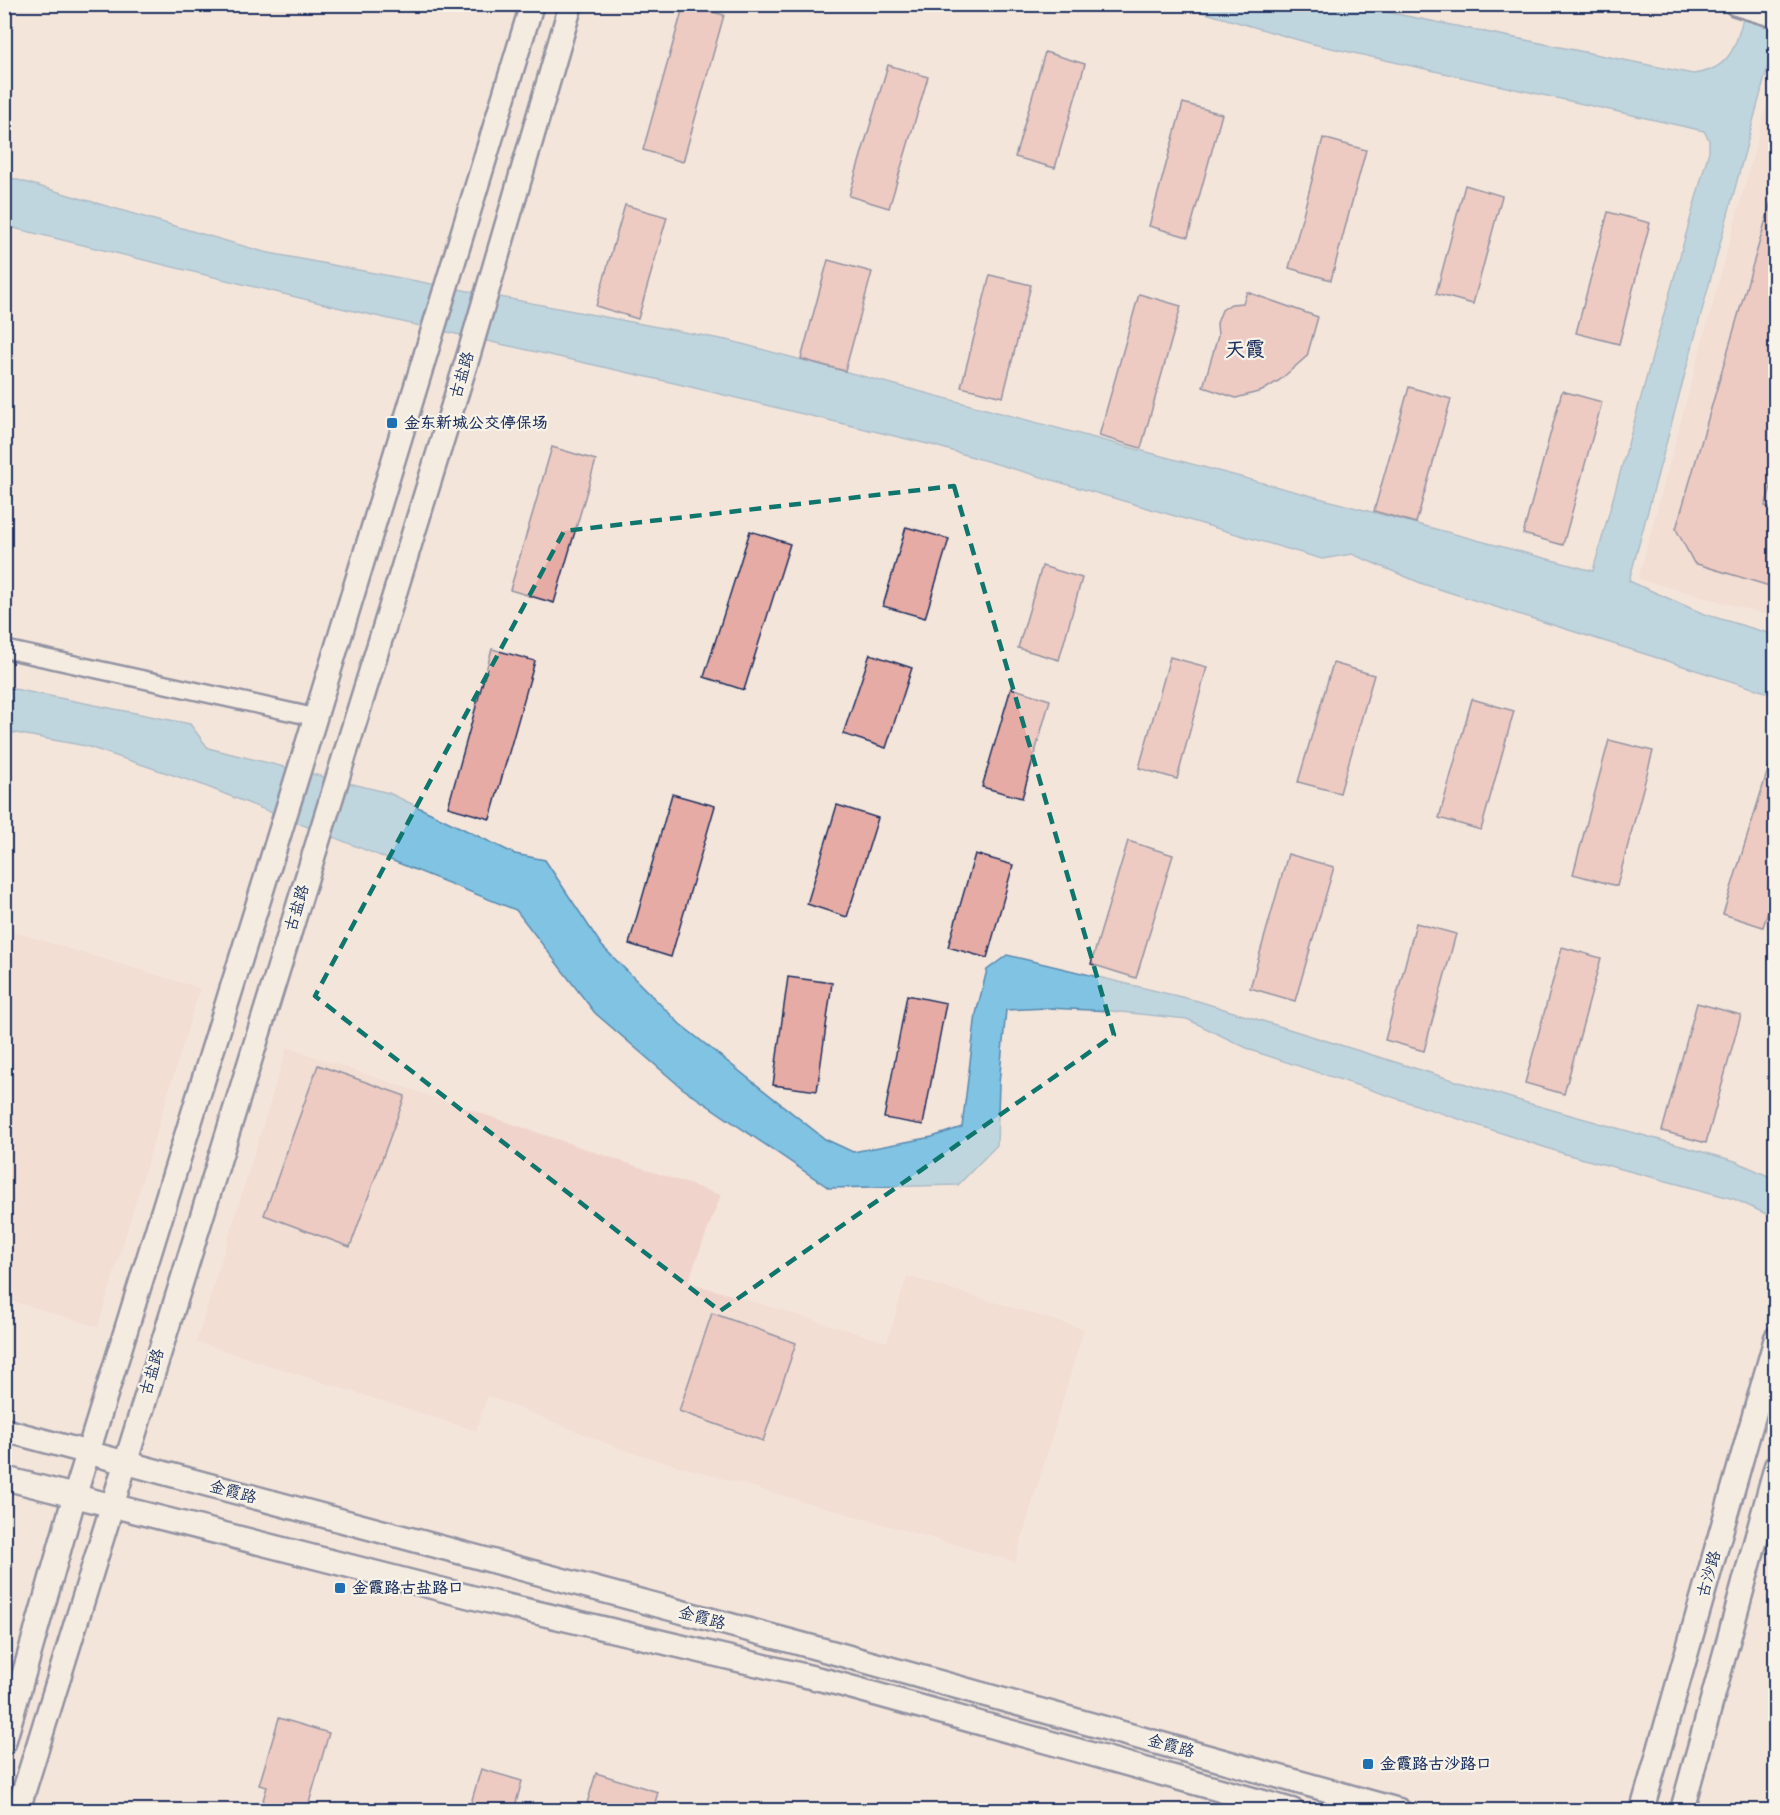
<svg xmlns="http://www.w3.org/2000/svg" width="1780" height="1815" font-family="Pangolin,'LXGW WenKai TC',sans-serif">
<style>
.built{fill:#f0d4cb}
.water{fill:#81c3e2;stroke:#5888ad;stroke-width:1.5}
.building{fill:#e6aba5;stroke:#1b2f5e;stroke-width:1.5}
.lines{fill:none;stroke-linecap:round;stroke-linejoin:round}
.street-casing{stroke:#1b2f5e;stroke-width:21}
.secondary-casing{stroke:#1b2f5e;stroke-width:27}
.street{stroke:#f7f3e8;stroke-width:16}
.secondary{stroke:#f7f3e8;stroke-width:22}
.marked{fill:none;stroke:#0f766e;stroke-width:4.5;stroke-dasharray:12 8;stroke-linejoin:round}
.poi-dot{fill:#1f6fb2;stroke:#f7f3e8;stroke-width:2}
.labels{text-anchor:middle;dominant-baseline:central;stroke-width:4.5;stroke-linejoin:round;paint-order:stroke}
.street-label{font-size:16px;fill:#1b2f5e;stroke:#f7f3e8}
.poi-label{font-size:16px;font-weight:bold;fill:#1b2f5e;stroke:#f7f3e8;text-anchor:start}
.quarter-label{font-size:20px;font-weight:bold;fill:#1b2f5e;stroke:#f7f3e8}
</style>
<rect width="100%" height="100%" fill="#f4e5db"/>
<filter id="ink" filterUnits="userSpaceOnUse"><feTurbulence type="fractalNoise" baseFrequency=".0167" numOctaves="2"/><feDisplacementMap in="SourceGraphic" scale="12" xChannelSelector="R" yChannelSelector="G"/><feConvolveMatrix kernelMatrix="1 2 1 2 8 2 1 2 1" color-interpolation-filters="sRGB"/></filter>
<g filter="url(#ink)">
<!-- built -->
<g class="built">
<polygon points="1775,74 1775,617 1638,579"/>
<polygon points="4,929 200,988 98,1327 5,1299"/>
<polygon points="287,1047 721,1195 688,1282 887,1342 907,1276 1084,1329 1015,1562 623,1450 488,1396 476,1431 196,1342"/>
</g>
<!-- water -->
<g class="water">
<path d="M1178,5H1352L1693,74C1736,69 1736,39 1747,5H1775V40L1629,581L1704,614L1775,635V695L1423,584L1352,554L1322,559L932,445L674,383L345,309L5,226L4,176L264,252L731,341L1593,571L1709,151V140L1704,131L1309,43Z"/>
<polygon points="4,687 190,724 208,748 389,793 515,854 545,860 602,946 680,1024 825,1139 853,1152 932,1137 962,1127 976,1014 987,970 1007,955 1198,1001 1524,1102 1735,1161 1775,1179 1775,1218 1734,1199 1565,1154 1253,1051 1187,1019 1111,1011 1048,1008 1006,1010 999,1084 997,1145 958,1185 829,1188 682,1088 595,1013 516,910 200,784 86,746 5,731"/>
</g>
<!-- building -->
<g class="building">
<polygon points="684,4 724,15 683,162 643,150"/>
<polygon points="1045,52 1085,64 1055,168 1015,157"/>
<polygon points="888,65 928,77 889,208 849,196"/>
<polygon points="1183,103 1222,114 1188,237 1149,226"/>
<polygon points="1323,138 1366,150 1331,280 1289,268"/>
<polygon points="1465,185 1502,196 1473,304 1436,294"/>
<polygon points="1771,202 1776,203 1776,471 1765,506 1776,510 1776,588 1694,563 1676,529"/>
<polygon points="625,205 667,217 638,319 596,306"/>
<polygon points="1608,212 1650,223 1619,344 1576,333"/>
<polygon points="828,260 872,272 845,371 801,359"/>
<polygon points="990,275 1031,285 1003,397 961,387"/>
<polygon points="1247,292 1318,317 1307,356 1280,380 1262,391 1236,398 1203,387 1218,336 1217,323 1222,310 1231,304 1243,303"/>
<polygon points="1139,294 1181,306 1141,448 1099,436"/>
<polygon points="1409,387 1451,399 1416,523 1374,511"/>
<polygon points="1562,391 1602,402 1563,545 1523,534"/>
<polygon points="552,447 596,460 554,603 510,590"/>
<polygon points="906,527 949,539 925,618 883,606"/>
<polygon points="750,531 790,544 744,690 704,677"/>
<polygon points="1042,566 1082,578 1059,660 1018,648"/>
<polygon points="492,649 535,661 490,819 448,807"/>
<polygon points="870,654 912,668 886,748 843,734"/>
<polygon points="1170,657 1207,667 1177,779 1139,768"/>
<polygon points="1333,663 1374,675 1340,793 1298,782"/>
<polygon points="1011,688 1050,700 1022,798 982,787"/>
<polygon points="1472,699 1514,711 1481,830 1439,818"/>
<polygon points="1609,740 1653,751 1617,886 1573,874"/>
<polygon points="1772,757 1776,757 1776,888 1763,927 1723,914"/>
<polygon points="672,794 715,806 671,957 629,944"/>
<polygon points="837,805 878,818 847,917 807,904"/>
<polygon points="1128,841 1173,855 1136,978 1091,964"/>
<polygon points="975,854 1013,865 987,958 948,947"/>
<polygon points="1288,854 1334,867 1295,1001 1250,988"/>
<polygon points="1416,923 1456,934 1424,1051 1385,1040"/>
<polygon points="1562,947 1601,958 1564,1094 1525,1083"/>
<polygon points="788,977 832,983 817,1091 773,1085"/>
<polygon points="907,995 946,1003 923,1125 884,1118"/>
<polygon points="1697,1003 1741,1015 1706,1143 1662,1131"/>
<polygon points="318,1065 405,1096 350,1247 264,1215"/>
<polygon points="712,1313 796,1343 763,1441 679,1411"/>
<polygon points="279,1718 329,1733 307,1810 260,1810 267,1787 259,1785"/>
<polygon points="481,1769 522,1781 514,1810 469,1810"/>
<polygon points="596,1773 658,1792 653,1810 585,1810"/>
</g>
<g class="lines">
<defs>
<polyline id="street" points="4,649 314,717"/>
<g id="secondary">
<polyline points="1736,4 1776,16"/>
<polyline points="4,1430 835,1653 1399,1810"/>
<polyline points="4,1478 483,1600 832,1682 1292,1810"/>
<polyline points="4,1743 74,1498 306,748 532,4"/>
<polyline points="18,1810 468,357 571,4"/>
<polyline points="1642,1810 1776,1338"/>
<polyline points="1682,1810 1776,1466"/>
</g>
</defs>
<!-- street casing -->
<use href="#street" class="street-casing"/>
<!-- secondary casing -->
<use href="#secondary" class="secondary-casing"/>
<!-- street -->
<use href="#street" class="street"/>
<!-- secondary -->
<use href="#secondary" class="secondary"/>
</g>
</g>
<!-- marked area -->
<path d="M0 0H1780V1815H0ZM954,486L1114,1035L720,1311L315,996L564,531Z" fill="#f4e5db" fill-opacity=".55" fill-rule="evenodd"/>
<path class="marked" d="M954,486L1114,1035L720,1311L315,996L564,531Z"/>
<!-- markers -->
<g class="poi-dot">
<rect x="386" y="417" width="12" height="12" rx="3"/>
<rect x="334" y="1582" width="12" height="12" rx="3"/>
<rect x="1362" y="1758" width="12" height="12" rx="3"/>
</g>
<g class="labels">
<!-- street labels -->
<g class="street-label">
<text transform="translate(462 375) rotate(-73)">古盐路</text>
<text transform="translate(297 908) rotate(-73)">古盐路</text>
<text transform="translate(152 1372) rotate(-73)">古盐路</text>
<text transform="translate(233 1492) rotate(15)">金霞路</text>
<text transform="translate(1709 1574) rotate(-74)">古沙路</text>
<text transform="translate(702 1618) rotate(15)">金霞路</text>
<text transform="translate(1171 1746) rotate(15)">金霞路</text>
</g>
<!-- poi labels -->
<g class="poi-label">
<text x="404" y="423">金东新城公交停保场</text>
<text x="352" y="1588">金霞路古盐路口</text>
<text x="1380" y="1764">金霞路古沙路口</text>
</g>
<!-- quarter labels -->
<g class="quarter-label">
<text x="1245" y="349">天霞</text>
</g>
</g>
<!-- margin -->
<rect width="1780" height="1815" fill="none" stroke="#f7f3e8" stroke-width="24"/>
<rect x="12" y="12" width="1756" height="1791" fill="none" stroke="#1b2f5e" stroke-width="2" filter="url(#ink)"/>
</svg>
